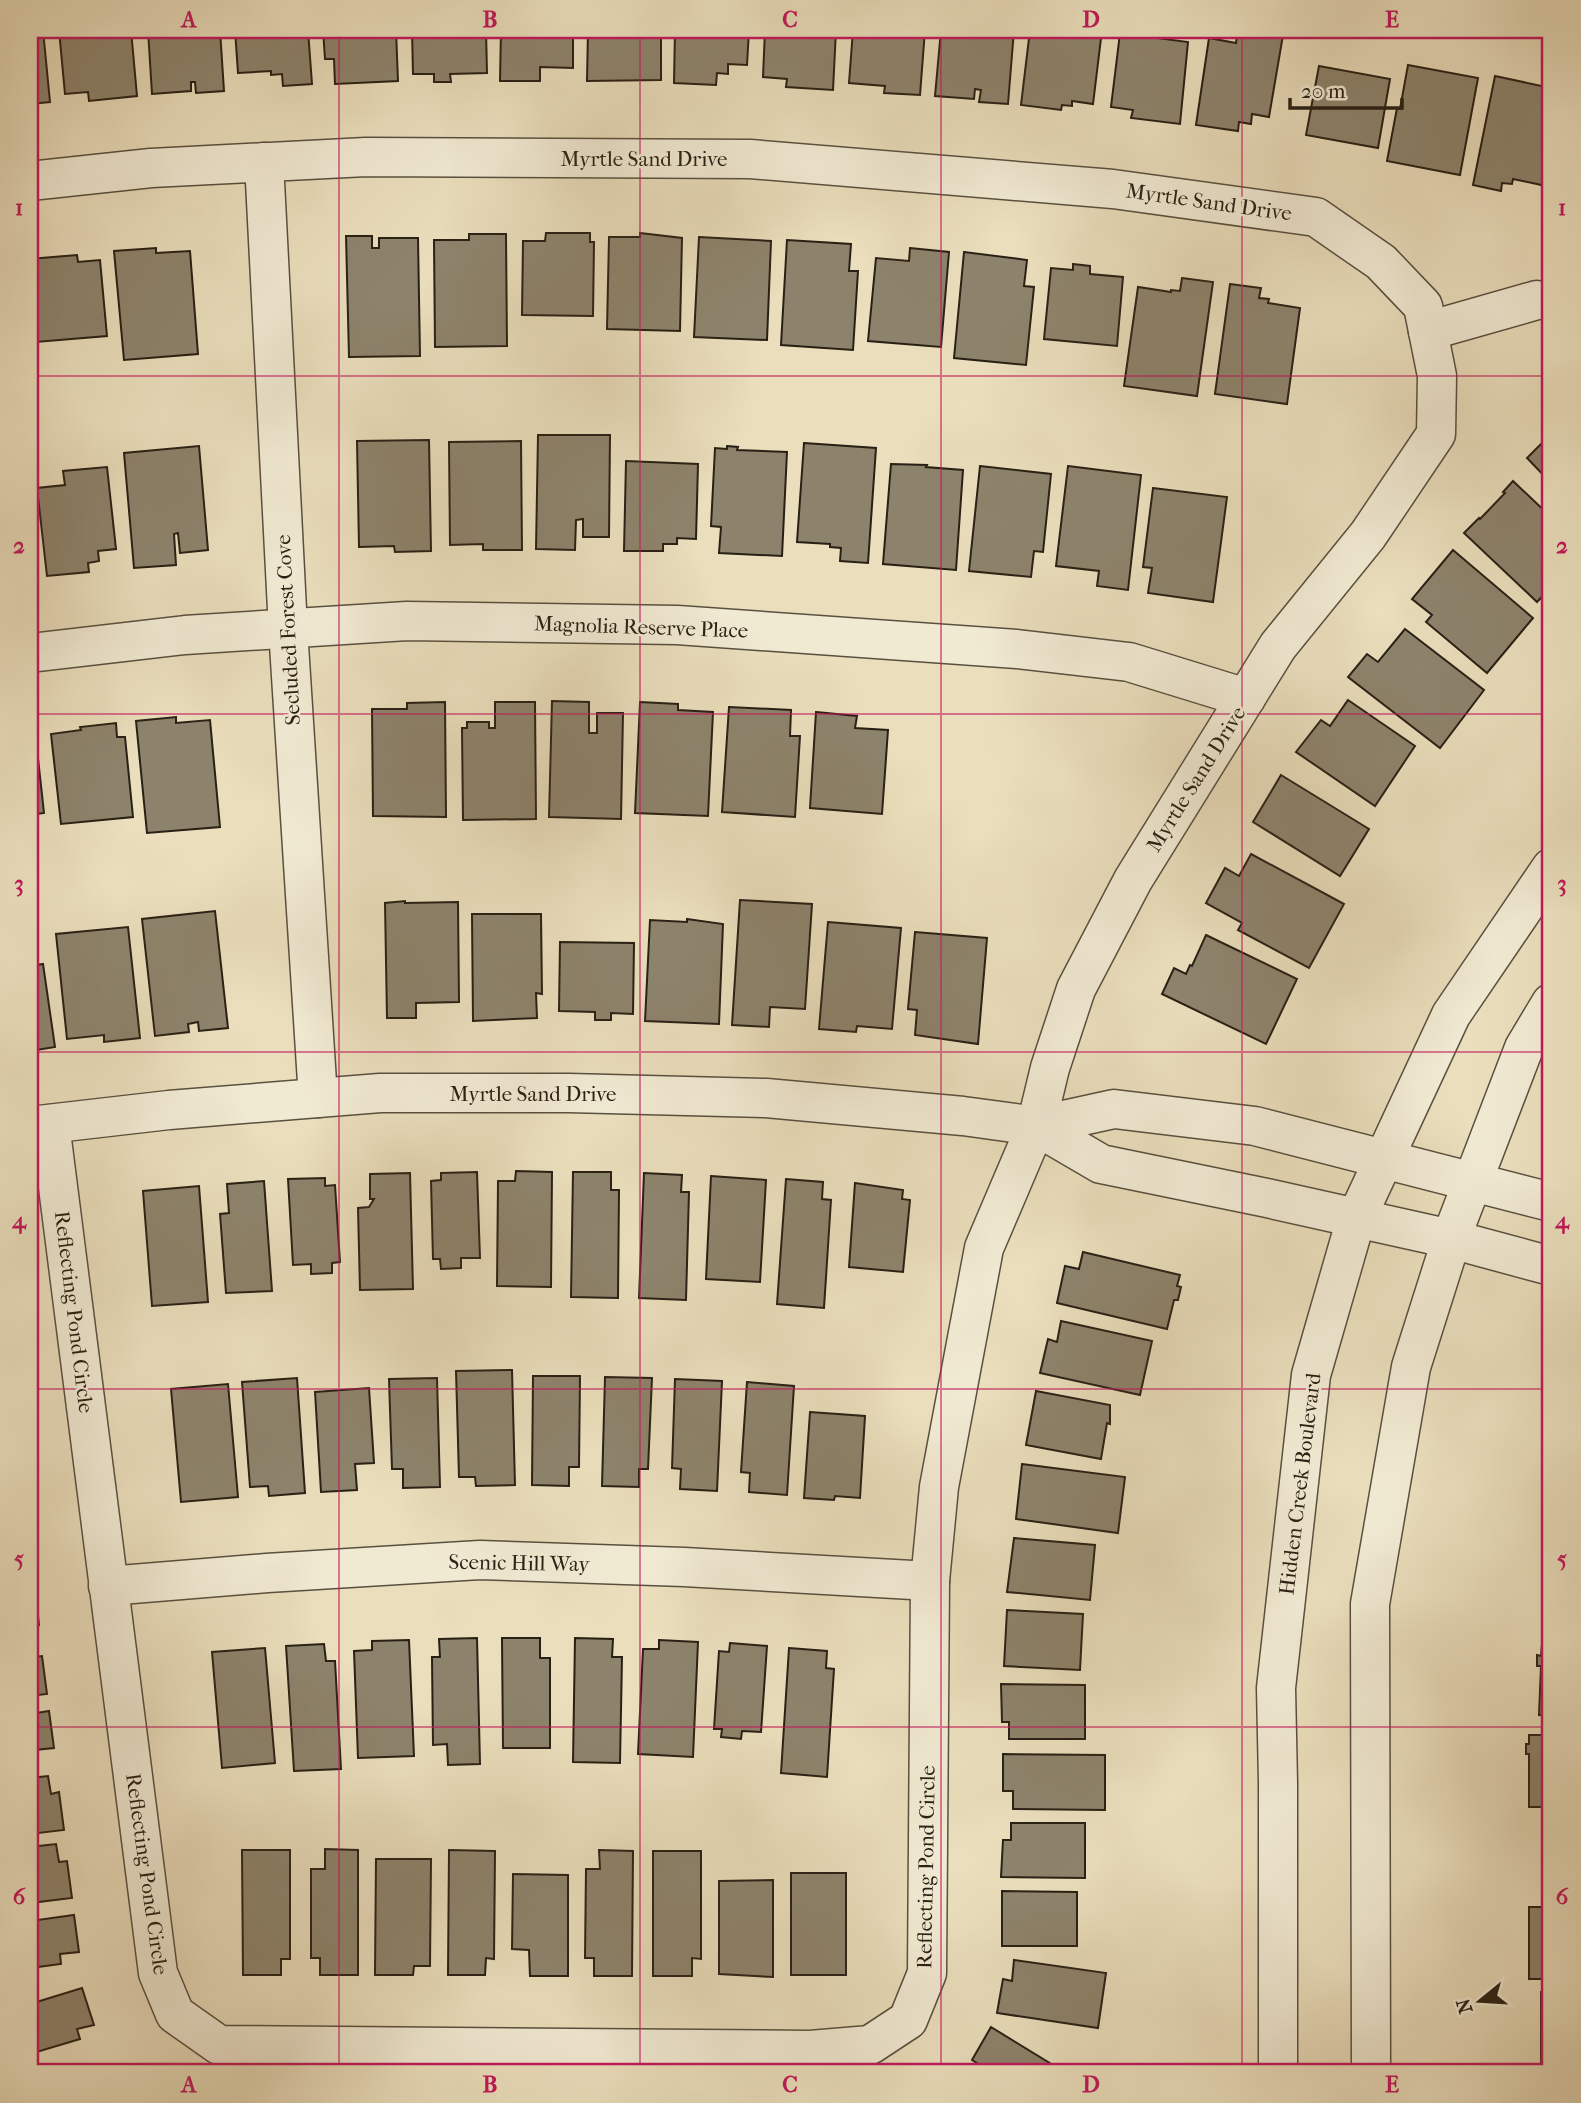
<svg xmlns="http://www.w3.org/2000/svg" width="1581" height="2103" font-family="'IM FELL French Canon',serif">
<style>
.building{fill:#8d836c;stroke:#292015;stroke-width:2}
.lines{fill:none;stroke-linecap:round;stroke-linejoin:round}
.minor-casing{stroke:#59503f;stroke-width:41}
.minor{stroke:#f1ead3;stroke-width:38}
.grid{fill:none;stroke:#c2185b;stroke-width:2;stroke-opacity:0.55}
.labels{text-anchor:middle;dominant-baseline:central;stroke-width:5;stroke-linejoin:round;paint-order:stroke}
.street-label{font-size:21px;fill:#292015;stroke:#f1ead3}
.neatline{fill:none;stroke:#c2185b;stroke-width:2.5}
.grid-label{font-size:23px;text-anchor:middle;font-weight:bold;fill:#c2185b}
</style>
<rect width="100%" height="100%" fill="#eadebc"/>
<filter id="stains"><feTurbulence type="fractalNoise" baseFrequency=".00286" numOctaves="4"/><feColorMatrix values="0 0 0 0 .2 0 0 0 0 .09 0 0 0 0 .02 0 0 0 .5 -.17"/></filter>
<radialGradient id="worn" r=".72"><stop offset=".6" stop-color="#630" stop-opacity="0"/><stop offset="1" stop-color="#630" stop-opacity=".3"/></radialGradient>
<!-- building -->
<g class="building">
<polygon points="30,30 43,30 50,102 30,104"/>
<polygon points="59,30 131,30 137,96 89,101 88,92 65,94"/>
<polygon points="148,30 220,30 224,91 196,93 195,82 191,82 191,91 152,94"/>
<polygon points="235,30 308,30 312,84 283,86 282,74 271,75 271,71 238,73"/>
<polygon points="323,30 396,30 398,81 335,84 334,59 325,59"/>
<polygon points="412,30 486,30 487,73 450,74 451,82 434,82 434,74 413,74"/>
<polygon points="501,30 573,30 573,68 540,67 540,81 500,81"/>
<polygon points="588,30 661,30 661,80 587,81"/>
<polygon points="675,30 749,30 747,65 728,64 728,74 717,73 716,85 674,83"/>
<polygon points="765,30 836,30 833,90 786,87 787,79 763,77"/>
<polygon points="853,30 925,30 920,95 884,93 885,86 849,83"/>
<polygon points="941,30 1014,30 1008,104 979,102 981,90 975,89 974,99 935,96"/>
<polygon points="1030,30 1102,30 1093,104 1072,101 1072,106 1062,105 1061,110 1021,105"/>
<polygon points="1238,30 1255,30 1283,35 1269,117 1252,114 1251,124 1239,122 1238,131 1196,125 1209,38 1236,43"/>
<polygon points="1120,33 1188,42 1180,124 1131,118 1133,110 1111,107"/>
<polygon points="1408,65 1478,78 1460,175 1387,161 1397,108 1400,109"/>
<polygon points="1319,66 1390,79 1378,148 1306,135"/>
<polygon points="1495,76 1551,88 1551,161 1546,186 1513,179 1512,184 1502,183 1501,191 1473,185"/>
<polygon points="546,233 590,233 590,242 594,242 593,316 522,315 523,241 545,241"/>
<polygon points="640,233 682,238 680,331 607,329 609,237 640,237"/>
<polygon points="469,234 506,234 507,346 435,347 434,240 469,240"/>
<polygon points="346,236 372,236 372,248 379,248 379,238 418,238 420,356 349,357"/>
<polygon points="699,237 771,241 767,340 694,337"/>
<polygon points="787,240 851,244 849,271 858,271 853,350 781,345"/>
<polygon points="156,248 156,253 190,251 198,354 124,360 114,251"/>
<polygon points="910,248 949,252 941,347 868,341 876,258 909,261"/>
<polygon points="964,252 1027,260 1024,286 1034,287 1026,365 954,358"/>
<polygon points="77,255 78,262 100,260 107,336 36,342 30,259"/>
<polygon points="1073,264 1090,266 1090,274 1123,277 1117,346 1044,339 1051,268 1073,270"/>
<polygon points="1182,278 1213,282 1197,396 1124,386 1138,287 1171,292 1171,290 1180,291"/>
<polygon points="1230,284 1261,288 1259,298 1269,299 1268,303 1300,308 1287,404 1215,394"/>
<polygon points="1551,434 1551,483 1527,458"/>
<polygon points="538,435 610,435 609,537 583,537 583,519 576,520 575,550 536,549"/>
<polygon points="429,440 431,551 395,552 394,546 359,547 357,441"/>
<polygon points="521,441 522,550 483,550 483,544 450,545 449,442"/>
<polygon points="804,443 876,448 868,563 840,561 841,548 830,547 830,544 797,542"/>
<polygon points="199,446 208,550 180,553 178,533 174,534 176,565 134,568 124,453"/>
<polygon points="727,446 738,447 737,450 787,452 782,556 719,553 721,527 711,526 715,448 727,449"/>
<polygon points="626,461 698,464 696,539 677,538 677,544 663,544 663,551 624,551"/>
<polygon points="891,464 927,465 926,467 963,470 956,570 883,564"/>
<polygon points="980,466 1051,474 1043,552 1034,551 1031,577 969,571"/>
<polygon points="1068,466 1141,475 1128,590 1097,586 1099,571 1056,566"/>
<polygon points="107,467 116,549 98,551 99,561 88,563 89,572 47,576 37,488 65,485 63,471"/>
<polygon points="1513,481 1551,517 1551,587 1537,602 1464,533 1479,518 1480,519 1505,493 1503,492"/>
<polygon points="1153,488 1227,497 1213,602 1148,593 1152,568 1143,567"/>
<polygon points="1453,550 1533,618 1487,673 1426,622 1432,615 1412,599"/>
<polygon points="1405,629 1484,690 1440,748 1348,677 1367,654 1378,662"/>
<polygon points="1348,700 1415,746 1375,806 1296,752 1321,720 1330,726"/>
<polygon points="552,701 589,702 589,733 597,733 597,713 623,713 621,819 549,817"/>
<polygon points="445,702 446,817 373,816 372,709 407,709 407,703"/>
<polygon points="495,702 535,702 536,819 463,820 462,728 467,728 467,722 489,722 489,728 495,728"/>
<polygon points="640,702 678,704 678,710 713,712 708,816 635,813"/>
<polygon points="729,707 791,710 790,736 800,736 795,817 722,812"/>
<polygon points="816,712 857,716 855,728 888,730 882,814 810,808"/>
<polygon points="176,717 176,723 210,720 220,827 147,833 136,721"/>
<polygon points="116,723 117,737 125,737 133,817 61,824 51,734 81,730 80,727"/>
<polygon points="30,732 33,740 36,740 44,813 30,815"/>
<polygon points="1281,775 1369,829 1340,876 1253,822"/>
<polygon points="1251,854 1344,904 1309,968 1238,930 1242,923 1206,903 1225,868 1239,876"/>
<polygon points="740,900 812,904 805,1009 770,1007 769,1027 732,1025"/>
<polygon points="405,901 405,903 458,902 459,1002 416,1003 416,1018 387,1018 385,903"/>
<polygon points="215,911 228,1028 199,1031 198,1022 188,1024 189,1032 155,1036 142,919"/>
<polygon points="472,914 541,914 542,994 536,993 537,1018 473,1021"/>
<polygon points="687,919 723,924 719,1024 645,1021 650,920 687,922"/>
<polygon points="828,922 901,928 892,1029 857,1026 856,1032 819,1029"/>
<polygon points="128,927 140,1038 104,1042 104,1035 67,1039 56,934"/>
<polygon points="915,932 987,938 978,1044 915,1035 917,1010 908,1009"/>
<polygon points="1206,935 1297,979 1266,1044 1162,994 1174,968 1186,974 1190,965 1192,966"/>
<polygon points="560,942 634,943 633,1014 611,1013 611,1020 595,1020 595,1012 559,1011"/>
<polygon points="43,964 55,1047 30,1051 30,966"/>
<polygon points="516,1171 552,1172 551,1287 497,1286 498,1181 515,1181"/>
<polygon points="477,1172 480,1258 461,1258 461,1268 441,1269 440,1259 433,1259 431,1181 441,1180 441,1173"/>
<polygon points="573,1172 611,1172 611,1190 619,1190 618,1298 571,1297"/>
<polygon points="410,1173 413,1289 360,1290 358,1208 369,1207 374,1199 370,1199 370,1174"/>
<polygon points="644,1173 682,1175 681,1192 689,1192 686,1300 639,1298"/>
<polygon points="711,1176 766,1180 760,1282 706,1279"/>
<polygon points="325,1178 325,1186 335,1185 340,1262 332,1263 332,1273 311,1274 311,1264 293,1265 288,1179"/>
<polygon points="786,1179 823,1182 822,1199 831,1200 824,1308 777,1304"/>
<polygon points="264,1181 272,1291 226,1293 220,1214 229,1213 227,1184"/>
<polygon points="855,1183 903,1190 902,1199 910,1200 903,1272 849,1267"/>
<polygon points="199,1186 208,1302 152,1306 143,1191"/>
<polygon points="1083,1252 1180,1275 1177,1286 1181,1287 1178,1300 1174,1300 1167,1329 1057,1303 1065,1266 1079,1269"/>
<polygon points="1061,1321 1152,1341 1140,1395 1040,1373 1048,1339 1057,1342"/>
<polygon points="512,1370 515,1485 476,1486 475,1477 459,1477 456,1371"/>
<polygon points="533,1376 580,1376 579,1467 569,1467 569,1486 532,1485"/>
<polygon points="605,1377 652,1378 648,1469 639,1469 639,1487 602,1486"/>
<polygon points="297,1378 305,1493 269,1496 268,1486 250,1487 242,1382"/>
<polygon points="437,1378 440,1487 403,1488 403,1469 392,1469 389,1379"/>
<polygon points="675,1379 722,1381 717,1491 680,1489 681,1469 672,1468"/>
<polygon points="747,1382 794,1386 787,1495 749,1492 750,1473 741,1472"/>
<polygon points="228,1384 238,1497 181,1502 171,1389"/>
<polygon points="369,1388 374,1463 355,1464 357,1490 321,1492 315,1392"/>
<polygon points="1036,1391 1110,1405 1110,1424 1107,1423 1101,1459 1026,1445"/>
<polygon points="810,1412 865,1416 860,1498 835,1496 834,1500 804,1498"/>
<polygon points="1022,1464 1125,1477 1118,1533 1016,1519"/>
<polygon points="1014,1538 1095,1545 1090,1600 1007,1592"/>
<polygon points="35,1589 39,1625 30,1626 30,1590"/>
<polygon points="1007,1610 1083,1614 1080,1670 1004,1666"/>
<polygon points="477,1638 480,1764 448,1765 447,1744 433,1745 432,1657 440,1657 439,1639"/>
<polygon points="502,1638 540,1638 540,1658 550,1658 550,1748 503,1748"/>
<polygon points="575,1638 613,1639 612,1657 622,1657 620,1763 573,1762"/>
<polygon points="30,1640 34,1657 42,1656 47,1694 30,1696"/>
<polygon points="409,1640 414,1756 358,1758 354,1651 372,1650 372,1641"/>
<polygon points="659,1640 698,1642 693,1757 638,1754 643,1649 659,1649"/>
<polygon points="730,1643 767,1646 761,1732 742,1731 741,1739 721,1737 722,1729 714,1729 719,1651 729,1652"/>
<polygon points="324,1644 326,1661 335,1661 341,1769 294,1771 286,1646"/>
<polygon points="1542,1644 1551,1644 1551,1716 1539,1715 1541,1666 1537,1666 1537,1655 1541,1656"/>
<polygon points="265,1648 275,1763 222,1768 212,1652"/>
<polygon points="789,1648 827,1651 826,1668 834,1669 827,1777 781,1773"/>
<polygon points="1001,1684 1085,1685 1085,1739 1009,1739 1009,1722 1002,1722"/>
<polygon points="49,1711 54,1748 35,1750 36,1760 30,1761 30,1714"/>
<polygon points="1529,1735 1551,1735 1551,1807 1529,1807 1529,1754 1526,1754 1526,1744 1529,1744"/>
<polygon points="1003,1754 1105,1755 1105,1810 1013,1809 1013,1791 1003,1791"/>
<polygon points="48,1776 51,1794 59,1792 64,1830 30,1834 30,1778"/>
<polygon points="1548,1821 1551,1821 1551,1894 1548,1894 1548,1861 1545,1862 1544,1853 1548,1853"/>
<polygon points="1011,1823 1085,1823 1085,1878 1001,1877 1003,1840 1011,1840"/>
<polygon points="56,1844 59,1862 67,1861 72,1898 30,1903 30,1847"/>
<polygon points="325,1849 358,1850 358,1975 320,1975 320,1958 311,1958 311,1869 325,1869"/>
<polygon points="242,1850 290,1850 290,1959 281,1959 281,1975 243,1975"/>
<polygon points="449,1850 495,1851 494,1959 486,1958 485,1975 448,1975"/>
<polygon points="599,1850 633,1851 632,1976 594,1976 594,1958 585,1958 586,1869 600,1869"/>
<polygon points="653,1851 701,1851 701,1959 692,1958 692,1976 653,1976"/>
<polygon points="376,1859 431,1859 430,1966 414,1966 413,1975 375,1975"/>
<rect x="791" y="1873" width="55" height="102"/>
<polygon points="513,1874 568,1875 568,1976 530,1976 529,1950 512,1949"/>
<polygon points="773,1880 773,1977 719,1974 719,1881"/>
<polygon points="1002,1891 1077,1892 1077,1946 1002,1946"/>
<rect x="1529" y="1907" width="22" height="72"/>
<polygon points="74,1915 79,1952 60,1954 61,1964 30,1968 30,1921"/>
<polygon points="1014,1960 1106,1973 1098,2028 997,2013 1003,1979 1012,1981"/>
<polygon points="82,1988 94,2025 77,2029 80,2039 30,2054 30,2004"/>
<rect x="1541" y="1992" width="10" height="72"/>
<polygon points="991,2027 1066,2073 974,2073 980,2065 972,2060"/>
</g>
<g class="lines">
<defs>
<g id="minor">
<polyline points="264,162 288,629 318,1098"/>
<polyline points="30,181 151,168 366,157 750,159 1113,189 1316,217 1381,262 1423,306 1437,376 1436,434 1368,535 1278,646 1133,880 1076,989 1050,1068 1036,1126 984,1248 939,1487 930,1581 927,1973 908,2020 870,2045 810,2050 219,2045 175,2014 158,1973 50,1124"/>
<polyline points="1428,331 1537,300"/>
<polyline points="30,653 185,635 407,621 677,625 1017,649 1129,662 1246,698"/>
<polyline points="30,1126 169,1110 380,1093 569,1093 766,1098 963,1116 1036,1126 1114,1109 1255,1126 1551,1202"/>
<polyline points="1036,1126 1101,1164 1267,1198 1451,1239 1551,1266"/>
<polyline points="108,1586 267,1573 480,1560 684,1567 930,1581"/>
<polyline points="1278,2073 1278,1783 1276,1688 1311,1375 1356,1219 1451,1015 1551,868"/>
<polyline points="1371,2073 1370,1604 1411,1367 1456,1225 1524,1048 1551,1003"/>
</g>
</defs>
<!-- minor casing -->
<use href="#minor" class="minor-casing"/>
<!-- minor -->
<use href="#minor" class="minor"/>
</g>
<!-- grid -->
<path class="grid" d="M339,30V2073M640,30V2073M941,30V2073M1242,30V2073M30,376H1551M30,714H1551M30,1052H1551M30,1389H1551M30,1727H1551"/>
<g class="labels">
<!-- street labels -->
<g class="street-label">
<text x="644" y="159">Myrtle Sand Drive</text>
<text transform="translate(1209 202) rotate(8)">Myrtle Sand Drive</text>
<text transform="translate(641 627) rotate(2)">Magnolia Reserve Place</text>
<text transform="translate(288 630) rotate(-93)">Secluded Forest Cove</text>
<text transform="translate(1196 779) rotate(-58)">Myrtle Sand Drive</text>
<text x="533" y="1094">Myrtle Sand Drive</text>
<text transform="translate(74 1312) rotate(83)">Reflecting Pond Circle</text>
<text transform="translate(1300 1484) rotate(-83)">Hidden Creek Boulevard</text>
<text transform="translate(519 1563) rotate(1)">Scenic Hill Way</text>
<text transform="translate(926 1867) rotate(-89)">Reflecting Pond Circle</text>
<text transform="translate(147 1874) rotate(82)">Reflecting Pond Circle</text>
</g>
</g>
<!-- margin -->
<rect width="1581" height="2103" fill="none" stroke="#eadebc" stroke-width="77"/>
<!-- north arrow -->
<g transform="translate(1480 2001) rotate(252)" stroke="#f1ead3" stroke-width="5" paint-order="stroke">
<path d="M0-5L12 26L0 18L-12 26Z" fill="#292015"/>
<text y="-10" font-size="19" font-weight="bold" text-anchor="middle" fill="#292015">N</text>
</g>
<!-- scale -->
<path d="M1290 98v10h112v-10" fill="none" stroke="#292015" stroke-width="3.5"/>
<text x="1301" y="98" font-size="21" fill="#292015" stroke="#f1ead3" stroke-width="5" paint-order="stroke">20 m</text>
<rect x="38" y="38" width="1504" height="2026" class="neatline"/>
<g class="grid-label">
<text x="189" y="27">A</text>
<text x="490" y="27">B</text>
<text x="790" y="27">C</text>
<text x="1091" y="27">D</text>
<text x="1392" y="27">E</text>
<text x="19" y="215">1</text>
<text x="1562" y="215">1</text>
<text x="19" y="553">2</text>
<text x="1562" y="553">2</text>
<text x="19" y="891">3</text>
<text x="1562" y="891">3</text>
<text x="19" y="1228">4</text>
<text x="1562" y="1228">4</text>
<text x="19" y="1566">5</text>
<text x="1562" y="1566">5</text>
<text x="19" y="1904">6</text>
<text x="1562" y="1904">6</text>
<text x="189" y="2092">A</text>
<text x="490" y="2092">B</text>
<text x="790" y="2092">C</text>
<text x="1091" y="2092">D</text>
<text x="1392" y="2092">E</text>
</g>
<rect width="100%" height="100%" filter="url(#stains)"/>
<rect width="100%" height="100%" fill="url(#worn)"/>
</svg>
